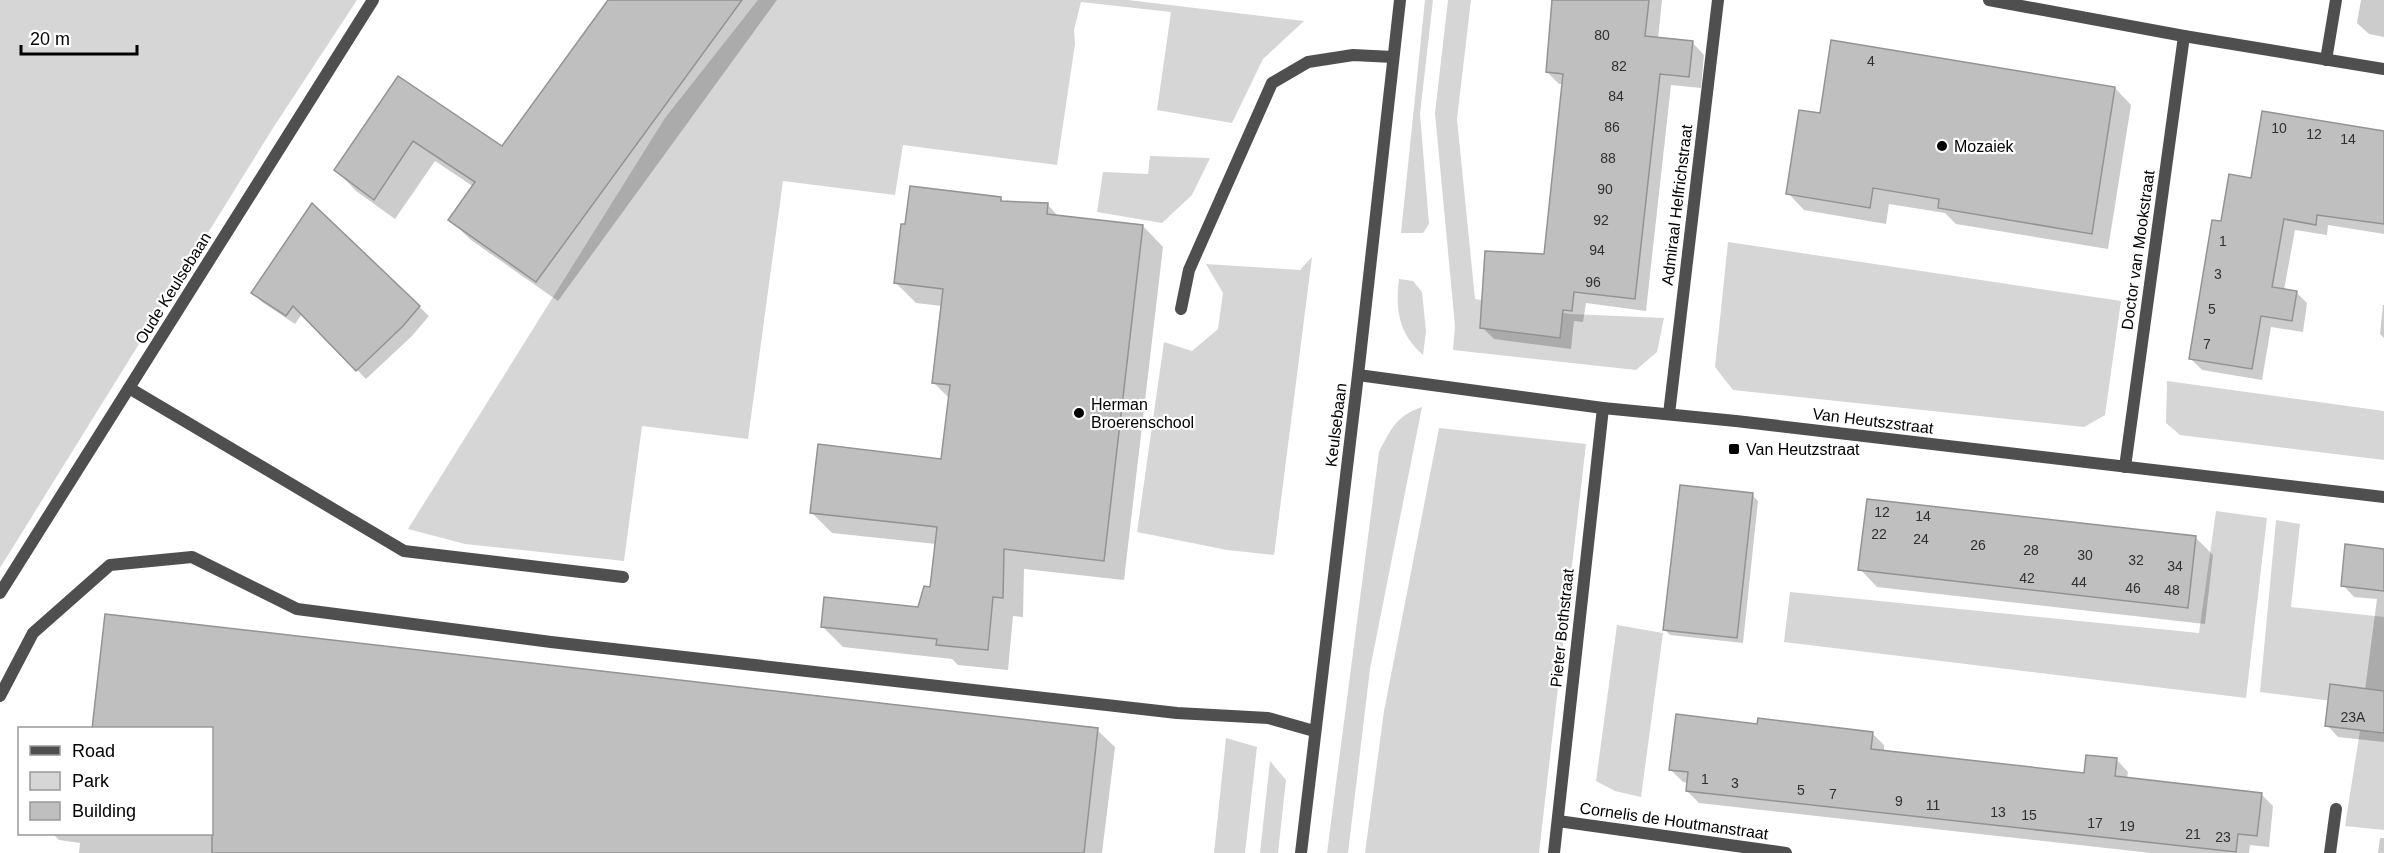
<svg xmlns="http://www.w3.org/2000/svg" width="2384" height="853" font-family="Helvetica,sans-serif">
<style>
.green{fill:#d6d6d6}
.shadow{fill:#0003}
.building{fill:#bfbfbf;stroke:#939393;stroke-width:1.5}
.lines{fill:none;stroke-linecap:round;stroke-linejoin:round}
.service{stroke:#4f4f4f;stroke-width:12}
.minor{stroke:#4f4f4f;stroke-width:12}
.tertiary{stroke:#4f4f4f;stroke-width:12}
.poi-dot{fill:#000;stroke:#fff;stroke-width:2}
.labels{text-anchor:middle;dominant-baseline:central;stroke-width:4.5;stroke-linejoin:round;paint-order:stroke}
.number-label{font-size:14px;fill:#303030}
.poi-label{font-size:16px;fill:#000;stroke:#fff;text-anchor:start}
.street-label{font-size:16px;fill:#000;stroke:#fff}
</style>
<rect width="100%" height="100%" fill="#fff"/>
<!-- green -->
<g class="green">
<polygon points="0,0 357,0 273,128 0,568"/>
<polygon points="758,0 1128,0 1304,21 1263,59 1232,123 1157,110 1171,12 1081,2 1074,30 1075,44 1057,165 903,145 895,195 783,181 748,439 642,426 624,561 465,544 408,529 665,118"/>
<polygon points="1425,0 1433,0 1420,114 1429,224 1423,233 1401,233"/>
<polygon points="1448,0 1471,0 1457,119 1475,299 1570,314 1664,318 1657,352 1636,370 1453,350 1455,326 1435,113"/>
<polygon points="1150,156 1210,158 1192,195 1162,223 1097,212 1103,172 1148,174"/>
<polygon points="1728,242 2121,301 2105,415 2084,427 1733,390 1715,367"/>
<polygon points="1312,257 1274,555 1227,550 1137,532 1164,342 1192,351 1218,329 1223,293 1206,264 1300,270"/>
<path d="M1399,279L1413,281L1422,292L1426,331L1423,355C1399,334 1395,310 1399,279Z"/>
<polygon points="2167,381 2384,411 2384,460 2180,435 2166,423"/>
<path d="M1422,407L1370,669L1348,853H1327L1379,452C1391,429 1396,416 1422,407Z"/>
<polygon points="1439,428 1586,444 1539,853 1365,853 1384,711"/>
<polygon points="2216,511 2267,518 2246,698 1784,642 1790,592 2199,633"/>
<polygon points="2276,520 2300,524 2291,607 2384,617 2384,830 2345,826 2364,705 2260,692"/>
<polygon points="1617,625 1663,633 1641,797 1615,791 1596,781"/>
<polygon points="1226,738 1257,747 1245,853 1214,853"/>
<polygon points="1270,761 1286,780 1278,853 1260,853"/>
</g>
<!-- shadow -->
<g class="shadow">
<polygon points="610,0 777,0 558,301 471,240 450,220 474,187 435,161 395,219 356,191 336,170 399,78 502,148"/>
<polygon points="1553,0 1662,0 1658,39 1693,43 1704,55 1701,88 1671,85 1646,311 1586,303 1583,322 1574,321 1571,349 1494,339 1482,327 1545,256 1563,84 1559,84 1547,72"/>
<polygon points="2361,0 2384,0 2384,37 2369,34 2357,23"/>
<polygon points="2115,88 2131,105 2108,249 1956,224 1945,213 1889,204 1886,224 1804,210 1788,193 1821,114"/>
<polygon points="2384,132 2384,234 2328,225 2327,235 2295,230 2284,290 2296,292 2307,303 2303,332 2271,327 2262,380 2202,370 2191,359 2222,223 2253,180"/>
<polygon points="1000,198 1005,203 1048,205 1059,217 1143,226 1163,247 1124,580 1024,569 1023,617 1013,616 1008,670 958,665 952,659 843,647 823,627 919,609 931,589 936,544 832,533 811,512 942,460 949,398 934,383 942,306 916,303 896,283"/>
<polygon points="312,205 429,316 412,336 366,379 302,314 295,324 262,302 253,293"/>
<polygon points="2383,305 2384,305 2384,338 2380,334"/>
<polygon points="1752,495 1758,501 1743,643 1670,635 1664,629"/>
<polygon points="2196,538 2213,555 2205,624 1877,587 1860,569"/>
<polygon points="2384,550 2384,742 2338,737 2327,725 2365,690 2377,599 2354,597 2343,585"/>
<polygon points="1759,725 1872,733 1884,745 1884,752 2085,775 2116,759 2128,772 2127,779 2261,794 2273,806 2269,847 2250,845 2249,853 2151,853 1699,803 1687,791 1688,783 1683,782 1671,770"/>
<polygon points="212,728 1097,730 1115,747 1102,853 79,853 80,843 59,840 53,834 212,834"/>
<polygon points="2380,838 2384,838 2384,853 2378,853"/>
</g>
<!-- building -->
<g class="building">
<polygon points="608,0 742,0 536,282 448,220 475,182 413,141 374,200 334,170 398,76 502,146"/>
<polygon points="1552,0 1649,0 1645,36 1693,41 1689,77 1660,74 1635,299 1574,292 1572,311 1563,310 1560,338 1480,328 1485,251 1544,254 1563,74 1546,72"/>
<polygon points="1831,40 2115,87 2092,234 1938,208 1939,199 1873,188 1870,208 1786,194 1799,110 1820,113"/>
<polygon points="2262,111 2384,131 2384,224 2317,215 2316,225 2284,219 2272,287 2297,291 2292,321 2261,316 2252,369 2189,359 2212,220 2221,221 2229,174 2251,178"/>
<polygon points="910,186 1001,197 1001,201 1048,203 1047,214 1143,225 1104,561 1004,549 1003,598 993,597 988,650 936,645 937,639 821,627 824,597 918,607 924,586 930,587 937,527 810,513 818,444 941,459 950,385 932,383 943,289 894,283 901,224 905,224"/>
<polygon points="312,203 420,306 403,326 356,371 293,306 286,316 251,293"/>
<polygon points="1680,485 1753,493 1737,638 1663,630"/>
<polygon points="1867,499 2196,536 2188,608 1858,570"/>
<polygon points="2345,544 2384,549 2384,591 2341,586"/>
<polygon points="105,614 1098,728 1084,853 212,853 212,729 92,729"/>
<polygon points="2330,684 2384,691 2384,733 2325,726"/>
<polygon points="1676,714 1757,724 1758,718 1873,732 1871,749 2084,773 2086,755 2117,758 2115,776 2262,793 2257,836 2238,834 2236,852 1686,791 1688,772 1669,770"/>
</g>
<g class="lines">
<!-- service -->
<g class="service">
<polyline points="2326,60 2336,0"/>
<polyline points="1181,309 1189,270 1272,83 1308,62 1353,55 1393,57"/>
<polyline points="129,388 404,551 623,577"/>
<polyline points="0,696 33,633 110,565 192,557 297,609 551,642 1177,713 1268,718 1314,731"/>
</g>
<!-- minor -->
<g class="minor">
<polyline points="1989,0 2184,36 2384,69"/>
<polyline points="1358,375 1603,408 1736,421 2384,497"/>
<polyline points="1669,414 1718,0"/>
<polyline points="2125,467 2184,36"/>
<polyline points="0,593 373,0"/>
<polyline points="1558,821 1786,853"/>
<polyline points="1554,853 1603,408"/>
<polyline points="2330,853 2336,809"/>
</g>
<!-- tertiary -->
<polyline class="tertiary" points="1301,853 1358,375 1400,0"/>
</g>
<!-- markers -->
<g class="poi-dot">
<circle cx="1942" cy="146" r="6"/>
<circle cx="1079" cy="413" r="6"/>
<rect x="1728" y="443" width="12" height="12" rx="3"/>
</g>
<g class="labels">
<!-- number labels -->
<g class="number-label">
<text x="1602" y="35">80</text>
<text x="1871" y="61">4</text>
<text x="1619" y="66">82</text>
<text x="1616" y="96">84</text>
<text x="1612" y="127">86</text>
<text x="2279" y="128">10</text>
<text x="2314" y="134">12</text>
<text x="2348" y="139">14</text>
<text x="1608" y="158">88</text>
<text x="1605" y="189">90</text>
<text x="1601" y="220">92</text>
<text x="2223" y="241">1</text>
<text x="1597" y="250">94</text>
<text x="2218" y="274">3</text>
<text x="1593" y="282">96</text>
<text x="2212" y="309">5</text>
<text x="2207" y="344">7</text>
<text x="1882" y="512">12</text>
<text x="1923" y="516">14</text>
<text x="1879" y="534">22</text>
<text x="1921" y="539">24</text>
<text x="1978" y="545">26</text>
<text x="2031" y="550">28</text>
<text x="2085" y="555">30</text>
<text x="2136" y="560">32</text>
<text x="2175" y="566">34</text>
<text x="2027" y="578">42</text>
<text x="2079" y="582">44</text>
<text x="2133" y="588">46</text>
<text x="2172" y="590">48</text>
<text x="2353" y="717">23A</text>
<text x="1705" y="779">1</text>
<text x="1735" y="783">3</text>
<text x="1801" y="790">5</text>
<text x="1833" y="794">7</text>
<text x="1899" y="801">9</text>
<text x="1933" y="805">11</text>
<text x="1998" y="812">13</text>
<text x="2029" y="815">15</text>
<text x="2095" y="823">17</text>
<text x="2127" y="826">19</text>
<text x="2193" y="834">21</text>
<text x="2223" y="837">23</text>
</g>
<!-- poi labels -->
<g class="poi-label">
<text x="1954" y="146">Mozaiek</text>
<text x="1091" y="404">Herman<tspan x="1091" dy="18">Broerenschool</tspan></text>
<text x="1746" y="449">Van Heutzstraat</text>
</g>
<!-- street labels -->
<g class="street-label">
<text transform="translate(1677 205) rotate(-83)">Admiraal Helfrichstraat</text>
<text transform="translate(2138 250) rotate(-82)">Doctor van Mookstraat</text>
<text transform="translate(173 288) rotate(-58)">Oude Keulsebaan</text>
<text transform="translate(1873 421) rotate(7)">Van Heutszstraat</text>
<text transform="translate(1336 425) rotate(-83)">Keulsebaan</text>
<text transform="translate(1562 628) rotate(-84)">Pieter Bothstraat</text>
<text transform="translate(1674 821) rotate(8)">Cornelis de Houtmanstraat</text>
</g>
</g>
<!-- legend -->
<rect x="18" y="727" width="195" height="108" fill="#ffffff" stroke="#999999" stroke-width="1.5"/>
<rect x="30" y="746" width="30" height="9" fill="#4f4f4f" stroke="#999999" stroke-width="1.5"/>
<text x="72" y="757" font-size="18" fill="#000000">Road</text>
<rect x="30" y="772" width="30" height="18" fill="#d6d6d6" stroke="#999999" stroke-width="1.5"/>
<text x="72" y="787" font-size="18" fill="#000000">Park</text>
<rect x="30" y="802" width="30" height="18" fill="#bfbfbf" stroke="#999999" stroke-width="1.5"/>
<text x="72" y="817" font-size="18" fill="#000000">Building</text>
<!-- scale -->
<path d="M21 45v9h116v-9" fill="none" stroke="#000000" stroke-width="3"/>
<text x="30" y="45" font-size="18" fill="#000000" stroke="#ffffff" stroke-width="4.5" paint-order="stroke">20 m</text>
</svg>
